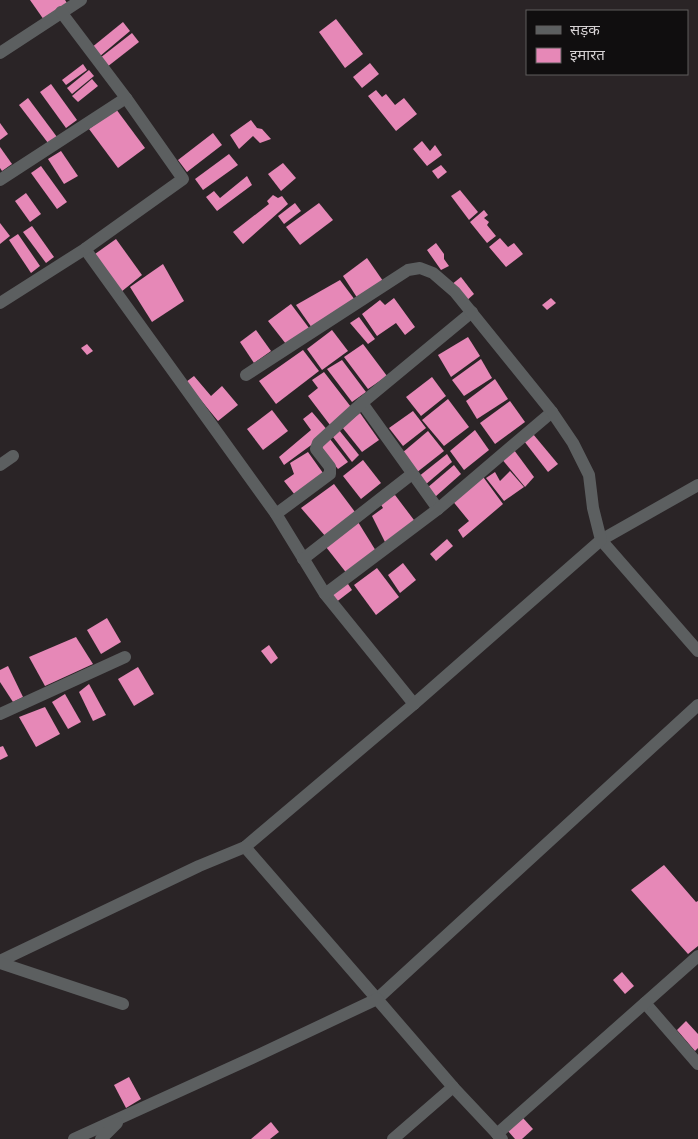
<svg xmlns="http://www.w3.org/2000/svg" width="698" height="1139" font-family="Overpass,'Noto Sans Devanagari',sans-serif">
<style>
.building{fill:#e688b7}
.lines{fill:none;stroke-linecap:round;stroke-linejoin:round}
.minor{stroke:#5c5f60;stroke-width:12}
</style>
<rect width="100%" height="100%" fill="#2a2426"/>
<!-- building -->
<g class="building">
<polygon points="30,0 65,0 67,3 44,20"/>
<polygon points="336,19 363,54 345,68 319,32"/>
<polygon points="123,22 130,31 99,57 91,48"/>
<polygon points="132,33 139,42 107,67 100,58"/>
<polygon points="370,63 379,74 362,88 353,77"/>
<polygon points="83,64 87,70 66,85 62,80"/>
<polygon points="89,70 94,76 72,94 67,88"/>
<polygon points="92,79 98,86 78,102 72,96"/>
<polygon points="51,84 77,120 66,128 40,92"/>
<polygon points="376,90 382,97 386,94 395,105 404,98 417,114 396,131 368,96"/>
<polygon points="28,98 57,137 48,143 19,105"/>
<polygon points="116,109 145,148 118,168 89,129"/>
<polygon points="251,120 257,128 262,129 271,139 260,143 253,136 239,149 230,135"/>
<polygon points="0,123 8,134 0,140"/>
<polygon points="213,133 222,145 187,172 178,160"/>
<polygon points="422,141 430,151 435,145 442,155 427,166 413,149"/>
<polygon points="0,147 12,164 2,171 0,168"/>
<polygon points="61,151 78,176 64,184 48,159"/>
<polygon points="229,154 238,165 203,190 195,179"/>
<polygon points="283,163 296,178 281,191 268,174"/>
<polygon points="441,165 447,172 438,179 432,171"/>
<polygon points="41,166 67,202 57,209 31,173"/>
<polygon points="247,176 252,185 217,211 206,197 214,191 220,198"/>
<polygon points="460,190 478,212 469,220 451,196"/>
<polygon points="26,193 41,214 30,222 15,201"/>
<polygon points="273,195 278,198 282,196 288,204 243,244 233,232 269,204 267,201"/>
<polygon points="295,203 301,211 284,224 278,216"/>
<polygon points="319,203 333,220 300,245 286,227"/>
<polygon points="484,210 488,215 484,218 489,222 487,225 496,236 487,243 470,222"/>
<polygon points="0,223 10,236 0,244"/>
<polygon points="32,226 54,257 46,263 23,232"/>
<polygon points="18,234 40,266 31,273 9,240"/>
<polygon points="500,238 508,247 514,243 523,254 506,267 489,247"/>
<polygon points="116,239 142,275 121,292 95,254"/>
<polygon points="436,243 444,254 444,259 449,266 441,270 427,250"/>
<polygon points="367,258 383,281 358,299 343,276"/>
<polygon points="163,264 184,301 152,322 130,287"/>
<polygon points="461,277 474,294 465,302 451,285"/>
<polygon points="340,280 355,300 312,328 296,305"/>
<polygon points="394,298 415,327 405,335 396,323 377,336 362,314 380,300 385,305"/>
<polygon points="551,298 556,303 547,310 542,305"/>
<polygon points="291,304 309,328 286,344 268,321"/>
<polygon points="359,317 375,339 368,344 350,323"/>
<polygon points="256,330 271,351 254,363 240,342"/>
<polygon points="332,330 348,351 322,370 307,349"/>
<polygon points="468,337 480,356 451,377 438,355"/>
<polygon points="87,344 93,351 87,355 81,348"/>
<polygon points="363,344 387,376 368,389 344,357"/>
<polygon points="303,350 319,371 276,404 259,381"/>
<polygon points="481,359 492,378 464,396 452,380"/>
<polygon points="342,360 366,392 352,402 327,369"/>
<polygon points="324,372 351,407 330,425 308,396 318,388 312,380"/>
<polygon points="194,376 211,396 222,386 238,405 218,421 186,382"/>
<polygon points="432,377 446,396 421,416 406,397"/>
<polygon points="495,379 508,399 477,419 466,401"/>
<polygon points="448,399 469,427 444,446 422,420"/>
<polygon points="510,401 525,422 495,444 480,423"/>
<polygon points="272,410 288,431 263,450 247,429"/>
<polygon points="413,411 426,428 403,446 389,428"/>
<polygon points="312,412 329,432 284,465 279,457 311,430 303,419"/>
<polygon points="360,413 379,440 362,452 342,427"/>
<polygon points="339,430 359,455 352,462 333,437"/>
<polygon points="475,430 489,450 464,470 450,451"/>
<polygon points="428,431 444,451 416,473 402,453"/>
<polygon points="533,434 558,464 548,472 524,441"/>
<polygon points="330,439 348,462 338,469 320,447"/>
<polygon points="514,450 534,477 525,487 501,458"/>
<polygon points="308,452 323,473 295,495 284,481 294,474 290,463"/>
<polygon points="447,454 452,462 425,485 418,477"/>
<polygon points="363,460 381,483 361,499 343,476"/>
<polygon points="454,465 461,474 435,497 427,488"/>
<polygon points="510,471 524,487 504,501 486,478 495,472 500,481"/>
<polygon points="481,474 503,504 463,538 458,530 469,521 451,499"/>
<polygon points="334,484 355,512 326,537 301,508"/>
<polygon points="395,495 417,524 386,544 372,516 383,508 380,503"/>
<polygon points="358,522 376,551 348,575 326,547"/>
<polygon points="447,539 453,546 436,561 430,554"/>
<polygon points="403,563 416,580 400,593 388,575"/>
<polygon points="377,568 399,597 376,615 354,585"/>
<polygon points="346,581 352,590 335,603 328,594"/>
<polygon points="107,618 121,642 101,654 87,630"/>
<polygon points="76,637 93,664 45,686 29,657"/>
<polygon points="269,645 278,658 271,664 261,651"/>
<polygon points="8,666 23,697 13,702 0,682 0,670"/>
<polygon points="138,667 154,694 134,706 118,679"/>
<polygon points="89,684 106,715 93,721 79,692"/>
<polygon points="65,694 81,722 68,729 52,702"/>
<polygon points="45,707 60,734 36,747 19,717"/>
<polygon points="3,746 8,756 0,760 0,747"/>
<polygon points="664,865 696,902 698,901 698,946 688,954 631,890"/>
<polygon points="622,972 634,986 625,994 613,980"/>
<polygon points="686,1021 698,1034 698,1048 695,1051 677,1030"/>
<polygon points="129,1077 141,1099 126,1108 114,1085"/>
<polygon points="523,1118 533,1129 522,1139 515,1139 508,1131"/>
<polygon points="271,1122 279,1132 270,1139 251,1139"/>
</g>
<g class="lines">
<!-- minor -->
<g class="minor">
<polyline points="0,53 81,0"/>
<polyline points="0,180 126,98"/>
<polyline points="85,249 276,514 325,594 414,704"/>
<polyline points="0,303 85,249 183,179 126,98 61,12"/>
<polyline points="362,403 438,509"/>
<polyline points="0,465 13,456"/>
<polyline points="698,485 601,540 698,651"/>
<polyline points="276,514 330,474 330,467 316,449 318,443 362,403 472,312"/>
<polyline points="303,559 412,474"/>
<polyline points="325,594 438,509 552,412"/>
<polyline points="0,714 125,657"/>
<polyline points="245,847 377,999 698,705"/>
<polyline points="0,961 199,866 245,847 414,704 601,540 593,508 589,475 573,443 552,412 455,292 433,273 420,268 408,270 246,375"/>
<polyline points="0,963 123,1004"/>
<polyline points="645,1003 698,1064"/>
<polyline points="497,1134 698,956"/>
<polyline points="74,1139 252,1058 377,999 453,1087 502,1139"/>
<polyline points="101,1139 117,1123"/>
<polyline points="393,1139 453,1087"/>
</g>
</g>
<!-- legend -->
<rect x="526" y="10" width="162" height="65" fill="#100e0f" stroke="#5f5c5d"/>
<rect x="536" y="26" width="25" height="8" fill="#5c5f60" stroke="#5f5c5d"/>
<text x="570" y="35" font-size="15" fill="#d5d1d3">सड़क</text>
<rect x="536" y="48" width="25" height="15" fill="#e688b7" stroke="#5f5c5d"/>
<text x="570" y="60" font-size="15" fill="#d5d1d3">इमारत</text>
</svg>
